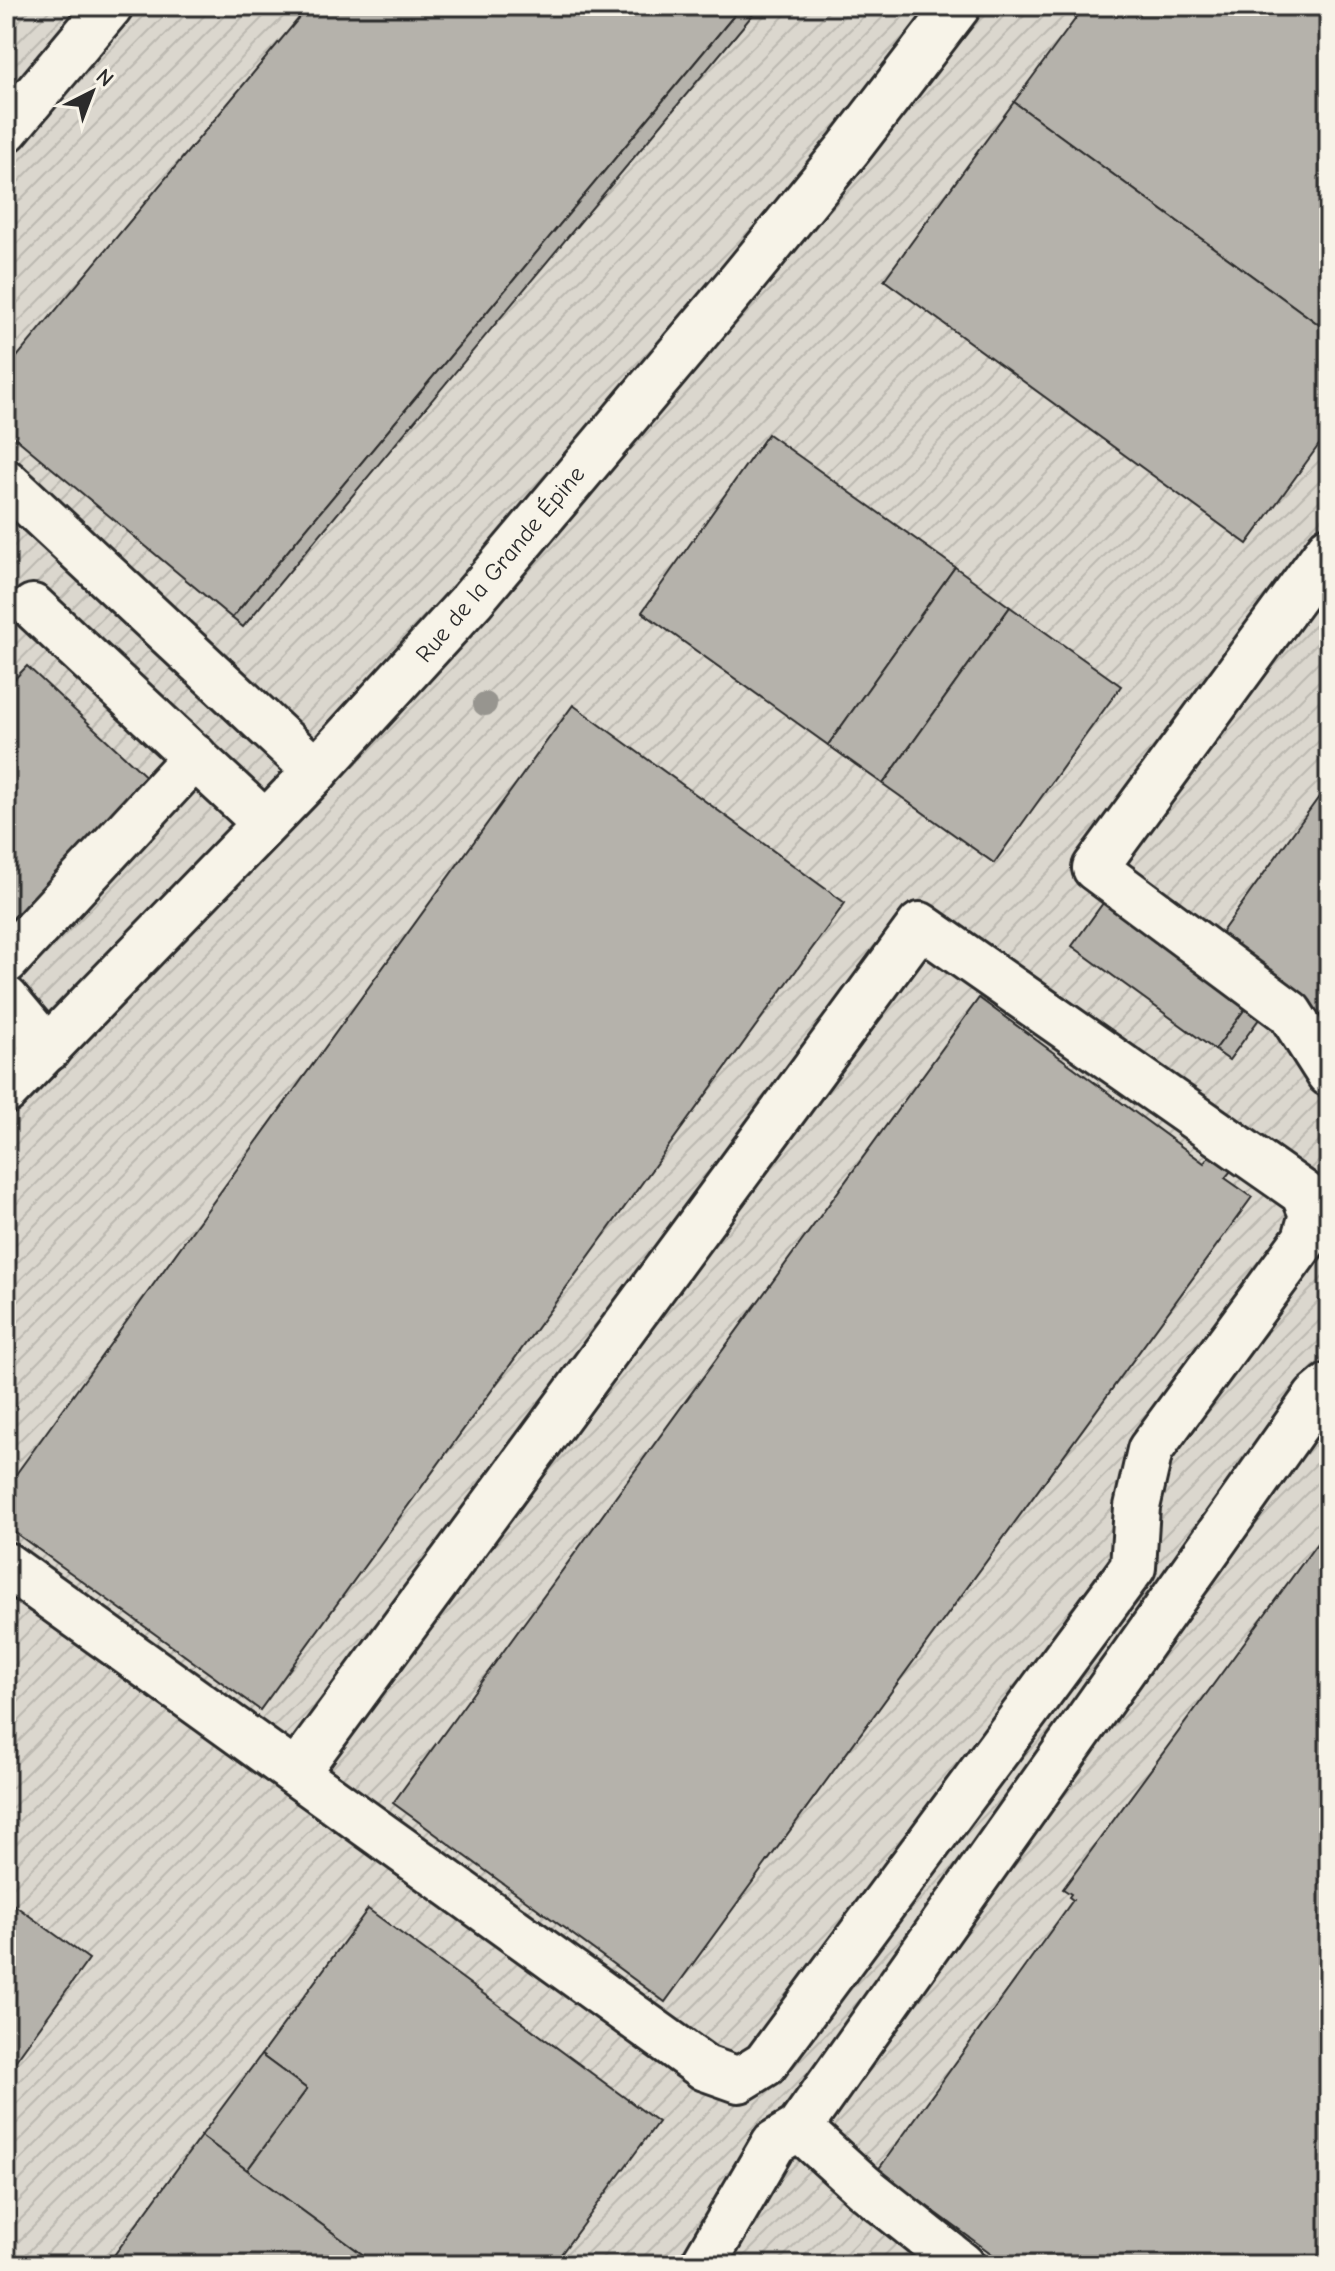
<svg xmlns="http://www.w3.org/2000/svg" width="1335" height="2271" font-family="'Comic Neue',sans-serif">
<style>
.industrial{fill:url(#industrial-furrows)}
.building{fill:#b5b2ab;stroke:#2b2b2b;stroke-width:2}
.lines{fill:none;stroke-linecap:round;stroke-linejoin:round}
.minor-casing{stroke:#2b2b2b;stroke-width:50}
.minor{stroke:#f7f3e8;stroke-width:44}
.tree{fill:#97958f}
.labels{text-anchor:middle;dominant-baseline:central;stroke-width:6;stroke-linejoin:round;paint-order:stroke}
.street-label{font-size:24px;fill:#2b2b2b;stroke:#f7f3e8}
</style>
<defs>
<pattern id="industrial-furrows" width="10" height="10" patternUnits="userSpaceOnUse" patternTransform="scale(2)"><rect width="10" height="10" fill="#dbd7ce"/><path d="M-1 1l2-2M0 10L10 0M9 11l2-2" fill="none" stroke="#bcb9b1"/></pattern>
</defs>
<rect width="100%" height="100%" fill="#ebe7dd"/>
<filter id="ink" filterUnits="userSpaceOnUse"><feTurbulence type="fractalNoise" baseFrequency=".0125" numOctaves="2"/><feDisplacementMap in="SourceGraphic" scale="16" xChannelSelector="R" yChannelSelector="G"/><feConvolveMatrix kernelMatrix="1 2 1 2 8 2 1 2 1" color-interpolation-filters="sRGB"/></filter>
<g filter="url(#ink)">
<!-- industrial -->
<rect class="industrial" x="6" y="6" width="1323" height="2259"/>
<!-- building -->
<g class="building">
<polygon points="309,6 742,6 232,618 6,430 6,370"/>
<polygon points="742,6 760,6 243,627 232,618"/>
<polygon points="1085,6 1329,6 1329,332 1014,102"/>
<polygon points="1014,102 1329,332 1329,431 1247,544 884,280"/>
<polygon points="768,434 955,567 828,745 642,612"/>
<polygon points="955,567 1010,607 883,784 828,745"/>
<polygon points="1010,607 1121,686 994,863 883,784"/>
<polygon points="27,666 152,782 6,938 6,688"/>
<polygon points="573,705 845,903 260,1710 6,1526 6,1488"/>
<polygon points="1329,783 1329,1030 1211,947"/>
<polygon points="1106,899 1249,1004 1215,1050 1072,946"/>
<polygon points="979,998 1204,1163 1210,1155 1231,1171 1225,1178 1252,1197 665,2002 393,1803"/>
<polygon points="1245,1009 1259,1019 1229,1060 1215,1050"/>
<polygon points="1329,1527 1329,2265 1007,2265 878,2170 1073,1900 1069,1897 1071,1894 1063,1889"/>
<polygon points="6,1899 89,1959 6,2074"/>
<polygon points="368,1909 658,2122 553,2265 377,2265 247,2170 307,2089 261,2055"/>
<polygon points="261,2055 307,2089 247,2170 201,2136"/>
<polygon points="201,2136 247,2170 377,2265 107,2265"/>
</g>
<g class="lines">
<defs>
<g id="minor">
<polyline points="6,130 110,6"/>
<polyline points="6,482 316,771"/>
<polyline points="1329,549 1095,868 1290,1013 1329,1074"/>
<polyline points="33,607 265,823"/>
<polyline points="6,961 195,757"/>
<polyline points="6,999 48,1049"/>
<polyline points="6,1091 316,771 472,600 742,279 849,148 958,6"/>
<polyline points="6,1565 705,2068 739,2080 765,2064 1133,1567 1137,1507 1150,1450 1305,1239 1312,1214 1303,1193 920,925 296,1773"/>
<polyline points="799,2128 864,2187 962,2265"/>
<polyline points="703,2265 774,2143 799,2128 1316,1397 1329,1386"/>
</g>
</defs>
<!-- minor casing -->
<use href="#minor" class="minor-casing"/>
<!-- minor -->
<use href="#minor" class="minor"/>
</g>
<!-- trees -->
<circle class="tree" cx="485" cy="704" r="12"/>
</g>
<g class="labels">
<!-- street labels -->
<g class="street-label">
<text transform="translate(500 564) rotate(-50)">Rue de la Grande Épine</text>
</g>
</g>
<!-- margin -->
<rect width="1335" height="2271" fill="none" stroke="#f7f3e8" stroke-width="32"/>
<rect x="16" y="16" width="1303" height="2239" fill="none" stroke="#2b2b2b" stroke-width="3" filter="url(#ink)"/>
<!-- north arrow -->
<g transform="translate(92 92) rotate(42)" stroke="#f7f3e8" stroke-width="6" paint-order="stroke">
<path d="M0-6L14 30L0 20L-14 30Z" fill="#2b2b2b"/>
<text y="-12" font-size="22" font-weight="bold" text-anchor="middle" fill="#2b2b2b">N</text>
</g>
</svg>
